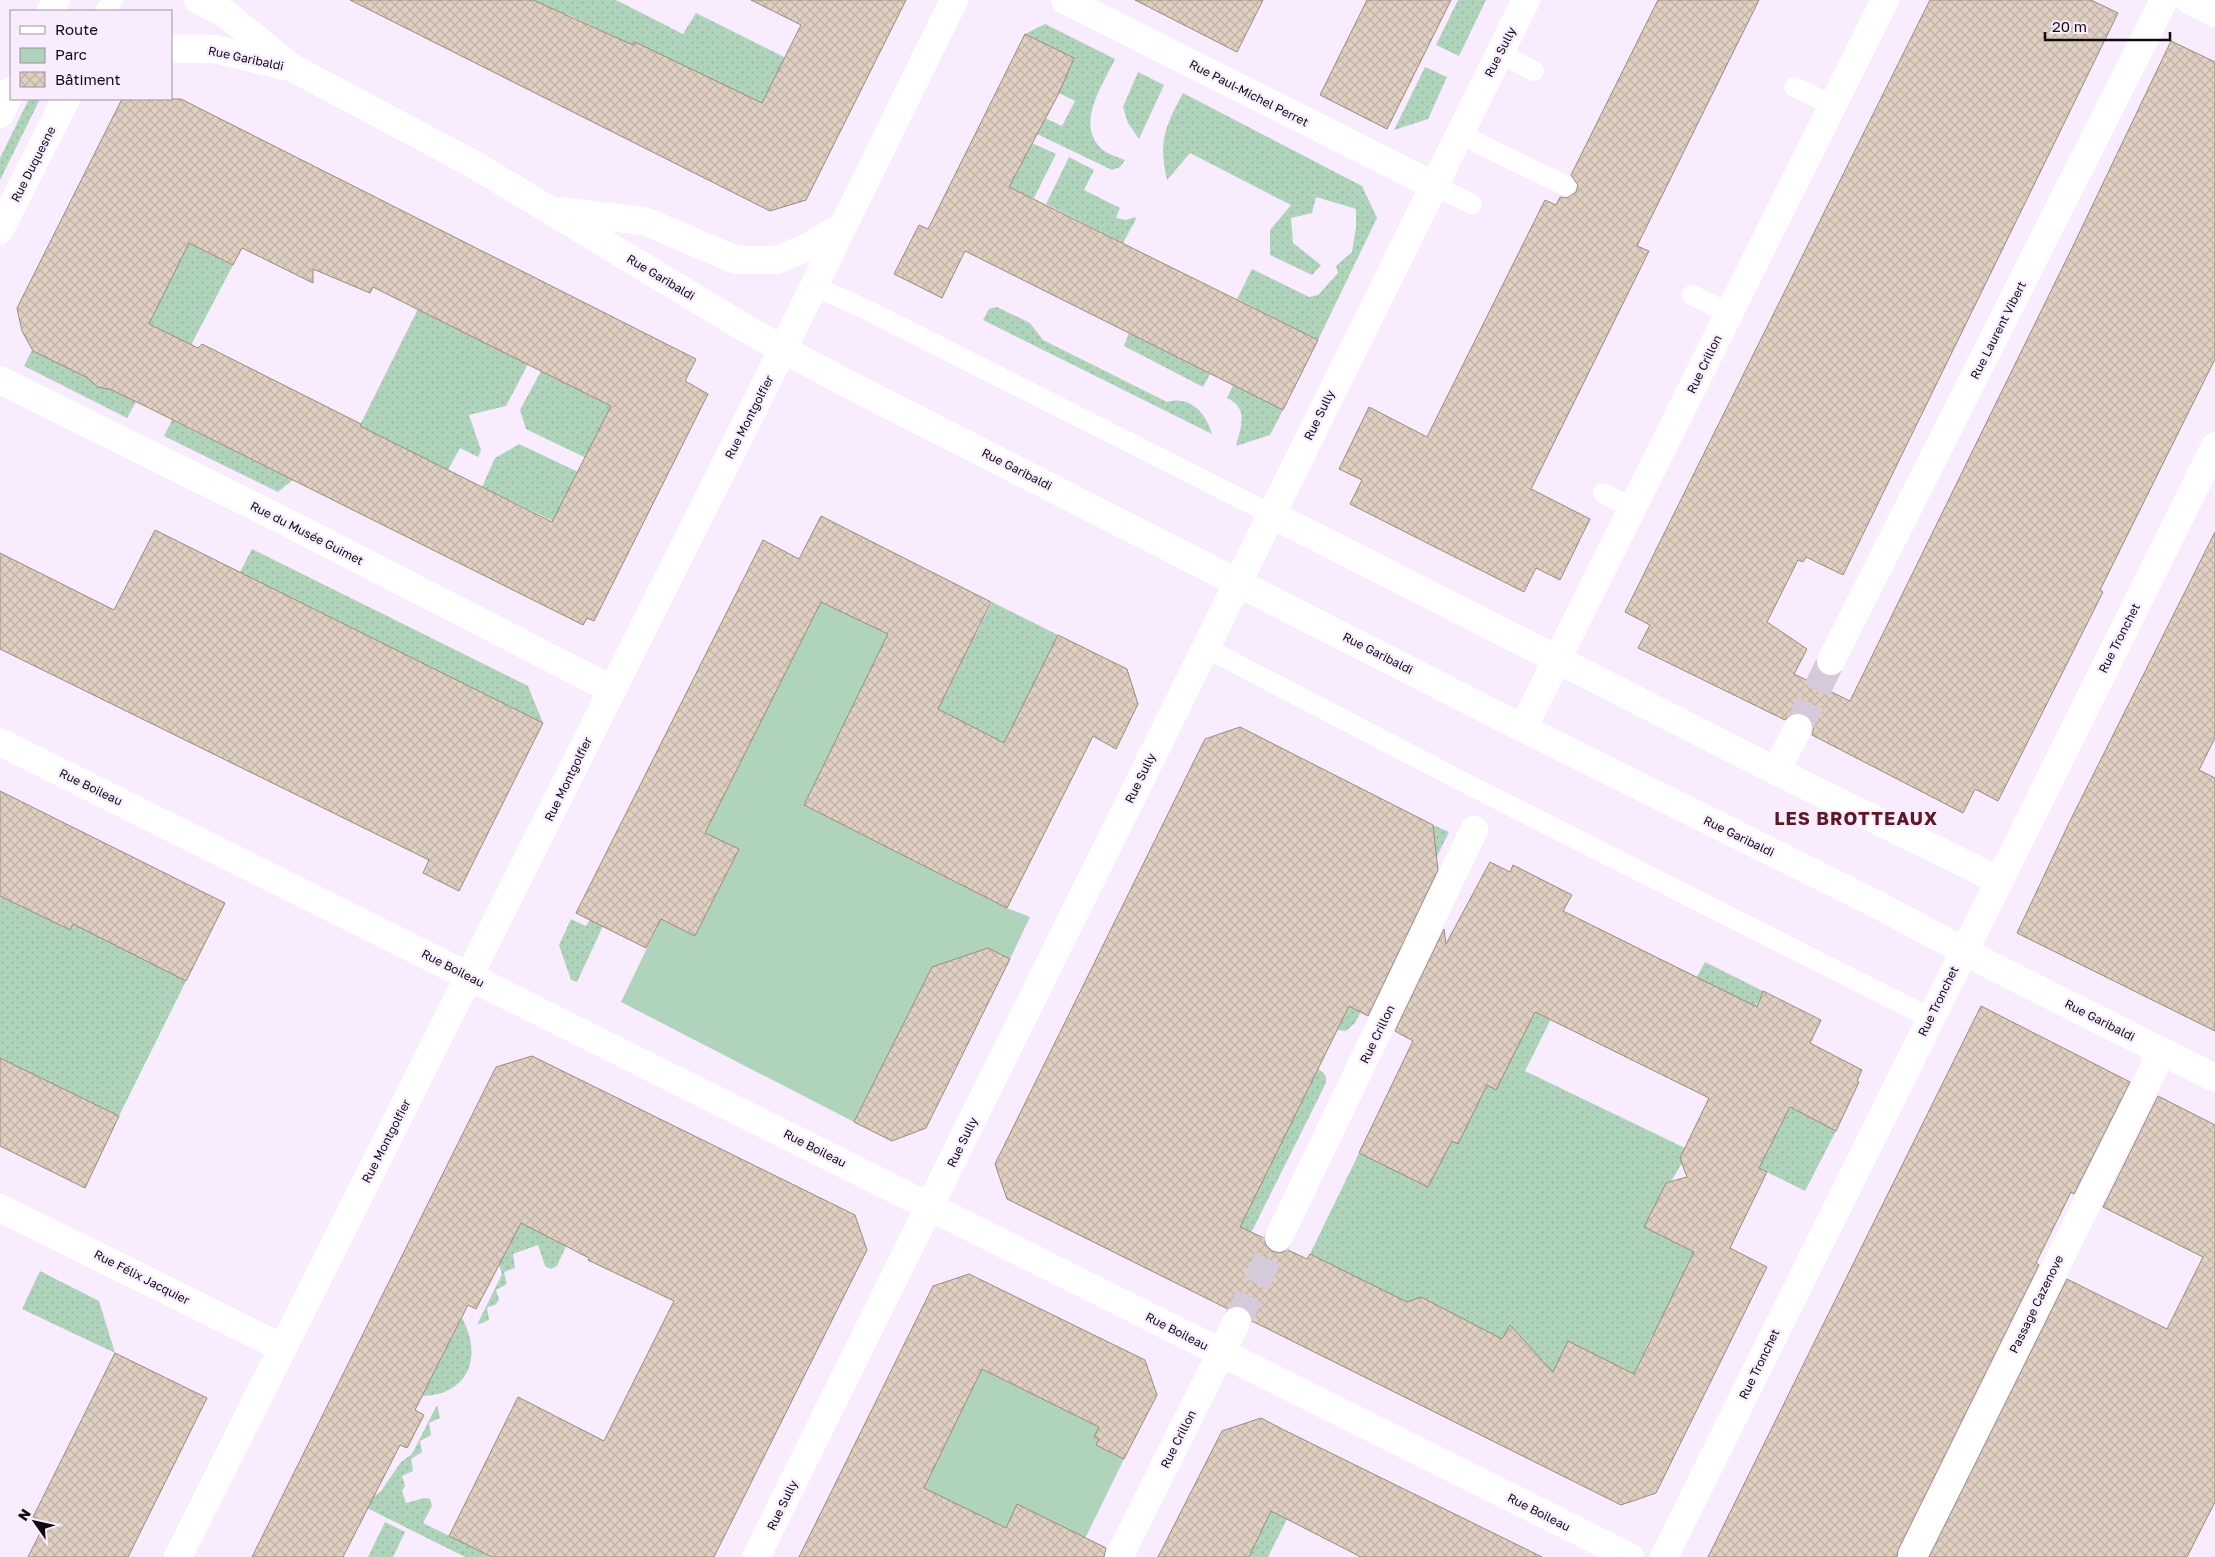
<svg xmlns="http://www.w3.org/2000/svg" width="2215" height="1557" font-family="'Golos Text',sans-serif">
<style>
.grass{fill:url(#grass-dots)}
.green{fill:#b0d4bb}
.building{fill:url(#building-cross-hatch);stroke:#9a8b7d;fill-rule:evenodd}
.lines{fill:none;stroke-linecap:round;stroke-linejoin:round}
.street-tunnel{stroke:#d5cada;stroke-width:28;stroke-dasharray:28 14;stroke-linecap:butt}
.lane{stroke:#fff;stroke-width:20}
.street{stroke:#fff;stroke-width:28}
.secondary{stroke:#fff;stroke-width:28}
.primary{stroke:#fff;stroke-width:28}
.labels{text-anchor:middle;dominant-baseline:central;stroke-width:4.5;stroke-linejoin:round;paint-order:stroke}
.street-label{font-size:12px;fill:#0f0b11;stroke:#f8ecfe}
.district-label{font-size:18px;font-weight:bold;letter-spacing:1px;fill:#5d1826;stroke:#f8ecfe}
</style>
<defs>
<pattern id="grass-dots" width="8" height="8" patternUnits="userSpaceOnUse" patternTransform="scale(1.25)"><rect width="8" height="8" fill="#b0d4bb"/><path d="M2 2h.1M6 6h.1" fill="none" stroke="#96b5a0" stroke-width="1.8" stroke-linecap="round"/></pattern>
<pattern id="building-cross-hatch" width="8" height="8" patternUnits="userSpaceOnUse" patternTransform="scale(1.25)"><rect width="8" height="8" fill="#e0d0c2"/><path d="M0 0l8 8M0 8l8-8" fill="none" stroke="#bfb1a6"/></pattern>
</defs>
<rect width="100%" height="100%" fill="#f8ecfe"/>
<!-- grass -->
<g class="grass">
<polygon points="533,0 616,0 683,34 696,13 792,61 766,113 721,87 567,14 565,16"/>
<polygon points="1458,0 1486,0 1459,56 1436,45"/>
<path d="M1045,24L1115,59C1103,85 1074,125 1103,150C1109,155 1118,157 1125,160L1120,167L1112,170L1037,134L1045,118L1062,126L1075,101L1057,92L1074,58L1025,34Z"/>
<polygon points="1425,67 1447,77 1428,119 1394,130"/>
<polygon points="1138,72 1164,85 1139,139 1128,123 1123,107"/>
<path d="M1183,93L1362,186L1377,218L1318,340L1237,299L1252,269L1309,297L1318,295L1338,273L1336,266L1352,252L1356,227V209L1316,197L1312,213L1291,218L1293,243L1321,265L1312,275L1270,255V230L1291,205L1190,153L1167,180C1158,141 1165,127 1183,93Z"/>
<polygon points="29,99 40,99 0,180 0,158"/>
<polygon points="1032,143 1056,154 1034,198 1031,197 1026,205 1005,194"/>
<polygon points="1069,157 1094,170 1084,190 1120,208 1116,218 1126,220 1135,217 1136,219 1123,243 1046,204"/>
<polygon points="189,243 233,265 191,345 149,324"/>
<path d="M997,307L1030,323L1043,340L1167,402C1190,395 1206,413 1212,434L983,320L989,309Z"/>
<polygon points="418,309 528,364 506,406 469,415 481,450 478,457 460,448 448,470 359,427"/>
<polygon points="1129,333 1210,374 1203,387 1124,346"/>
<polygon points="32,350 86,377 98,387 112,390 136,402 127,418 24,366"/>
<polygon points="541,371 611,406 586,458 526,429 520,410"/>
<path d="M1233,385L1283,410L1270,435L1236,446C1241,427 1249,408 1227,398Z"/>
<polygon points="172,420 293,480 278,492 164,436"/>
<polygon points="519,444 578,472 553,521 482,487 495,458"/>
<polygon points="252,549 528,686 543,723 240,572"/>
<polygon points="992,602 1058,635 1004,743 938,709"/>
<polygon points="1433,825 1449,832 1355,1023 1346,1031 1337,1030 1434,836"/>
<polygon points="0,896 69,930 73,924 186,981 119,1116 0,1058"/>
<polygon points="571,919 586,926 590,919 603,926 577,982 571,980 559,945"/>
<polygon points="1705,962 1763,991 1753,1013 1693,984"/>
<polygon points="1530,998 1555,1011 1525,1071 1685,1148 1680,1158 1682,1163 1644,1227 1694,1252 1656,1336 1652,1335 1634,1374 1569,1342 1548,1382 1537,1377 1545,1361 1531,1354 1522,1338 1510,1325 1502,1339 1421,1297 1409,1304 1310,1254 1359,1153 1428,1186 1452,1141 1458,1143"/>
<polygon points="1318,1068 1326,1076 1326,1083 1251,1233 1240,1227"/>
<polygon points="1792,1108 1836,1131 1805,1191 1759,1168 1778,1114"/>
<polygon points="511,1218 566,1246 557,1266 551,1269 545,1266 538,1245 513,1254 515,1268 504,1272 507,1284 496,1290 499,1300 495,1305 487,1307 489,1320 477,1325 502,1274 498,1261"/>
<polygon points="40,1271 99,1301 115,1353 22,1309"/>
<path d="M462,1318C483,1356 469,1395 422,1396Z"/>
<polygon points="437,1405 440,1418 429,1423 431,1435 420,1441 422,1452 411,1459 413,1471 402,1476 405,1486 402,1491 406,1503 424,1498 430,1499 432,1506 423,1523 492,1557 465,1557 367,1508 373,1497 381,1491 401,1462 412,1454"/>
<polygon points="1271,1511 1287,1519 1268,1557 1249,1557"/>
<polygon points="385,1522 405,1532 393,1557 368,1557"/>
</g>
<!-- green -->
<g class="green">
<polygon points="821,602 925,651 869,674 804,805 1007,908 1030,917 1010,959 988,948 932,967 854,1122 621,1002 661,919 695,936 738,850 705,833"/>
<polygon points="982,1369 1099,1427 1094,1437 1099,1439 1096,1445 1124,1459 1076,1557 890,1557"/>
</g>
<!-- building -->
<g class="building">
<polygon points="350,0 533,0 633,45 635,42 762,103 801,25 751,0 906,0 806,200 770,211"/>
<polygon points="1135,0 1263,0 1237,52"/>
<polygon points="1367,0 1451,0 1387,129 1320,95"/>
<polygon points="1658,0 1759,0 1637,246 1649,251 1531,489 1590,519 1560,580 1536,568 1524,592 1350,504 1362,480 1339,469 1369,407 1427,437 1545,200 1556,205 1560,197 1567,198 1576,192 1578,185 1571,175"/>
<polygon points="1930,0 2091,0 2118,13 1843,575 1806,557 1803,562 1798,560 1767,622 1807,649 1794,674 1850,701 2074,244 2171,41 2215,62 2215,359 2100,590 2103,592 1998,801 1975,789 1963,813 1812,735 1814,727 1811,720 1806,714 1797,712 1790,715 1785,720 1638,648 1650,625 1625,612"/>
<polygon points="1025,34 1074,58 1059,93 1009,187 1318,340 1283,410 965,251 942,298 894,274 919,225 928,229"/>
<path d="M122,99H181L696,359L685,381L708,394L594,621L587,618L583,625L151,409L112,390L98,387L86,377L33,351L22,331L17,308ZM189,243L233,265L242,248L313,283V269L370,293L373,287L611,406L552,522L360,426L361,424L202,344L198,348L149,324Z"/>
<polygon points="821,516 991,602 938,709 1004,743 1058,635 1127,669 1138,704 1116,749 1093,736 1007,908 804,805 888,634 821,602 705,833 739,849 695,936 661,919 646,948 576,913 763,540 799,559"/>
<polygon points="155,530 543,723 459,891 423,873 429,860 0,649 0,553 114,610"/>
<polygon points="2215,532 2215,738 2199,770 2215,778 2215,1031 2017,933 2069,823"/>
<polygon points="1240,727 1433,825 1438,870 1368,1016 1349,1006 1240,1227 1264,1238 1266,1245 1272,1251 1280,1253 1288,1250 1307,1259 1310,1254 1407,1302 1421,1297 1502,1339 1510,1325 1553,1372 1568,1341 1634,1374 1694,1252 1644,1227 1666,1183 1687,1177 1680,1158 1709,1098 1535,1012 1496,1090 1487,1085 1458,1144 1452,1141 1428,1187 1359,1153 1413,1041 1395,1031 1444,929 1446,944 1490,862 1510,872 1513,865 1572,895 1563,911 1757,1007 1763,991 1821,1020 1810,1043 1862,1070 1857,1081 1859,1082 1836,1131 1790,1107 1759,1168 1767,1172 1730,1248 1767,1267 1656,1493 1621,1505 1252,1321 1250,1313 1244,1307 1236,1306 1228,1309 1007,1199 995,1164 1205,739"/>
<polygon points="0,791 225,903 186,981 73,924 70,930 0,896"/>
<polygon points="988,948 1010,959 926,1128 892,1141 854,1122 932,967"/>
<polygon points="1981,1006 2130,1082 2074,1194 2071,1192 2036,1263 2039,1265 1898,1550 1897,1557 1708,1557"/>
<polygon points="532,1056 855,1215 867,1250 714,1557 492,1557 449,1536 518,1397 604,1441 674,1301 588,1260 589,1258 521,1223 476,1309 468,1305 415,1410 424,1415 407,1448 400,1445 343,1557 252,1557 496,1067"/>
<polygon points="0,1058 119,1116 85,1188 0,1146"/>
<polygon points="2158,1096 2215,1125 2215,1502 2187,1557 1929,1557 2067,1279 2167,1329 2203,1257 2103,1207"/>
<polygon points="969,1274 1145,1360 1157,1395 1124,1459 1096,1445 1099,1439 1094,1437 1099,1427 982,1369 924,1488 1006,1528 1017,1504 1106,1548 1104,1557 799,1557 933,1286"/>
<polygon points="115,1353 207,1398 128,1557 28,1557 45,1523 33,1517"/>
<polygon points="1261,1418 1282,1429 1542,1557 1361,1557 1271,1511 1249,1557 1158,1557 1222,1431"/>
</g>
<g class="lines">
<!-- street-tunnel -->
<g class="street-tunnel">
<polyline points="1798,728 1831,661"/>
<polyline points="1237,1321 1279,1237"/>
</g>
<!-- lane -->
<g class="lane">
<polyline points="105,11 113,0"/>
<polyline points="1500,53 1534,71"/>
<polyline points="1794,87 1833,105"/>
<polyline points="1459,134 1566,186"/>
<polyline points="1433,185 1472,204"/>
<polyline points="814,286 867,310 1271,514"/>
<polyline points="1692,295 1729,313"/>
<polyline points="1603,493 1632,508"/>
<polyline points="1204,647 1469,785 1930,1018"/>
</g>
<!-- street -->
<g class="street">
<polyline points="1065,0 1433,185"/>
<polyline points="2189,0 2215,13"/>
<polyline points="0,380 280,519 613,690"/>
<polyline points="1271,514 1776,771 1998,880"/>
<polyline points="1831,661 2164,0"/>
<polyline points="1523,728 1885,0"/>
<polyline points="0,742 1630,1557"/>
<polyline points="1776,771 1798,728"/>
<polyline points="0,1208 283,1348"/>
<polyline points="1279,1237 1474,830"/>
<polyline points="178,1557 783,349"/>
<path d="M756,1557C1015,1039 1266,517 1526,0"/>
<polyline points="1119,1557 1237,1321"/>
<polyline points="1664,1557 2215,446"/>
<polyline points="1912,1557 2162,1052"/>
</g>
<!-- secondary -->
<polyline class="secondary" points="783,349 954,0"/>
<!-- primary -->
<g class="primary">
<polyline points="198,0 226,14 291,67 475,165 748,330 846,383 1503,718 1880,906 1990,965 2215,1078"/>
<polyline points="51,11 56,0"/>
<polyline points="171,49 215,49 284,66"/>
<polyline points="0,114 11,91"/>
<polyline points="559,211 644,221 736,260 776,260 806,248 843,226"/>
<polyline points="0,230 66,99"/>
</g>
</g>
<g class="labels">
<!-- street labels -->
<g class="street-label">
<text transform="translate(1500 52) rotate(-63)">Rue Sully</text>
<text transform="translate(246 58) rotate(12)">Rue Garibaldi</text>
<text transform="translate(1249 93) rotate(27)">Rue Paul-Michel Perret</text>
<text transform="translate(33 164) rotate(-63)">Rue Duquesne</text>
<text transform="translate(661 277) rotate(31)">Rue Garibaldi</text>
<text transform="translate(1998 330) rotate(-63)">Rue Laurent Vibert</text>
<text transform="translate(1704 364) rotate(-64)">Rue Crillon</text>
<text transform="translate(1319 415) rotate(-64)">Rue Sully</text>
<text transform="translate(749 417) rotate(-63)">Rue Montgolfier</text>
<text transform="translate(1017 469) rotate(27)">Rue Garibaldi</text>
<text transform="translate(307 533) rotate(27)">Rue du Musée Guimet</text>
<text transform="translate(2119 638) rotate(-63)">Rue Tronchet</text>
<text transform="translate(1378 653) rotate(27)">Rue Garibaldi</text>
<text transform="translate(1140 778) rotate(-64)">Rue Sully</text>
<text transform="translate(568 779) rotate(-64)">Rue Montgolfier</text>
<text transform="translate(91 787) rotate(26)">Rue Boileau</text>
<text transform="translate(1739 836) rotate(26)">Rue Garibaldi</text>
<text transform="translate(453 968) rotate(27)">Rue Boileau</text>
<text transform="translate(1938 1001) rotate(-64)">Rue Tronchet</text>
<text transform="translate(2100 1020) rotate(27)">Rue Garibaldi</text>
<text transform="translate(1377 1034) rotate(-64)">Rue Crillon</text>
<text transform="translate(386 1141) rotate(-63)">Rue Montgolfier</text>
<text transform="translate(962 1142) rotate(-64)">Rue Sully</text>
<text transform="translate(815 1148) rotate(27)">Rue Boileau</text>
<text transform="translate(142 1277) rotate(27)">Rue Félix Jacquier</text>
<text transform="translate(2036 1304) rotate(-64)">Passage Cazenove</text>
<text transform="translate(1177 1331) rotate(27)">Rue Boileau</text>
<text transform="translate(1759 1364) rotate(-64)">Rue Tronchet</text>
<text transform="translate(1178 1439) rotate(-63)">Rue Crillon</text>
<text transform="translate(782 1505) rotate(-64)">Rue Sully</text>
<text transform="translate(1539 1512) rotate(27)">Rue Boileau</text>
</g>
<!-- district labels -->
<g class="district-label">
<text x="1856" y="818">LES BROTTEAUX</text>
</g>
</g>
<!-- legend -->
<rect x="10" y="10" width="162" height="90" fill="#f8ecfe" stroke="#9b929f"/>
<rect x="20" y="26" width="25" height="8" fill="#ffffff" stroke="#9b929f"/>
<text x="55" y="35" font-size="15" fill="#0f0b11">Route</text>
<rect x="20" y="48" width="25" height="15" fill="#b0d4bb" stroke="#9b929f"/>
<text x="55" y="60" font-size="15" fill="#0f0b11">Parc</text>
<rect x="20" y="72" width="25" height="15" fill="url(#building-cross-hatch)" stroke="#9b929f"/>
<text x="55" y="85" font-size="15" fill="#0f0b11">Bâtiment</text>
<!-- north arrow -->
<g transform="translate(35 1522) rotate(304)" stroke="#f8ecfe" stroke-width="4" paint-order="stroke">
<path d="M0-4L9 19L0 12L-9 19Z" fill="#0f0b11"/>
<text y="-8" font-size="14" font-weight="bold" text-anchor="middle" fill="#0f0b11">N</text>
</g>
<!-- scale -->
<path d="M2045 32v8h125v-8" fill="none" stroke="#0f0b11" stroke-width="2.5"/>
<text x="2052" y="32" font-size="15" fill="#0f0b11" stroke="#f8ecfe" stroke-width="4" paint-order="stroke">20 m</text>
</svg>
